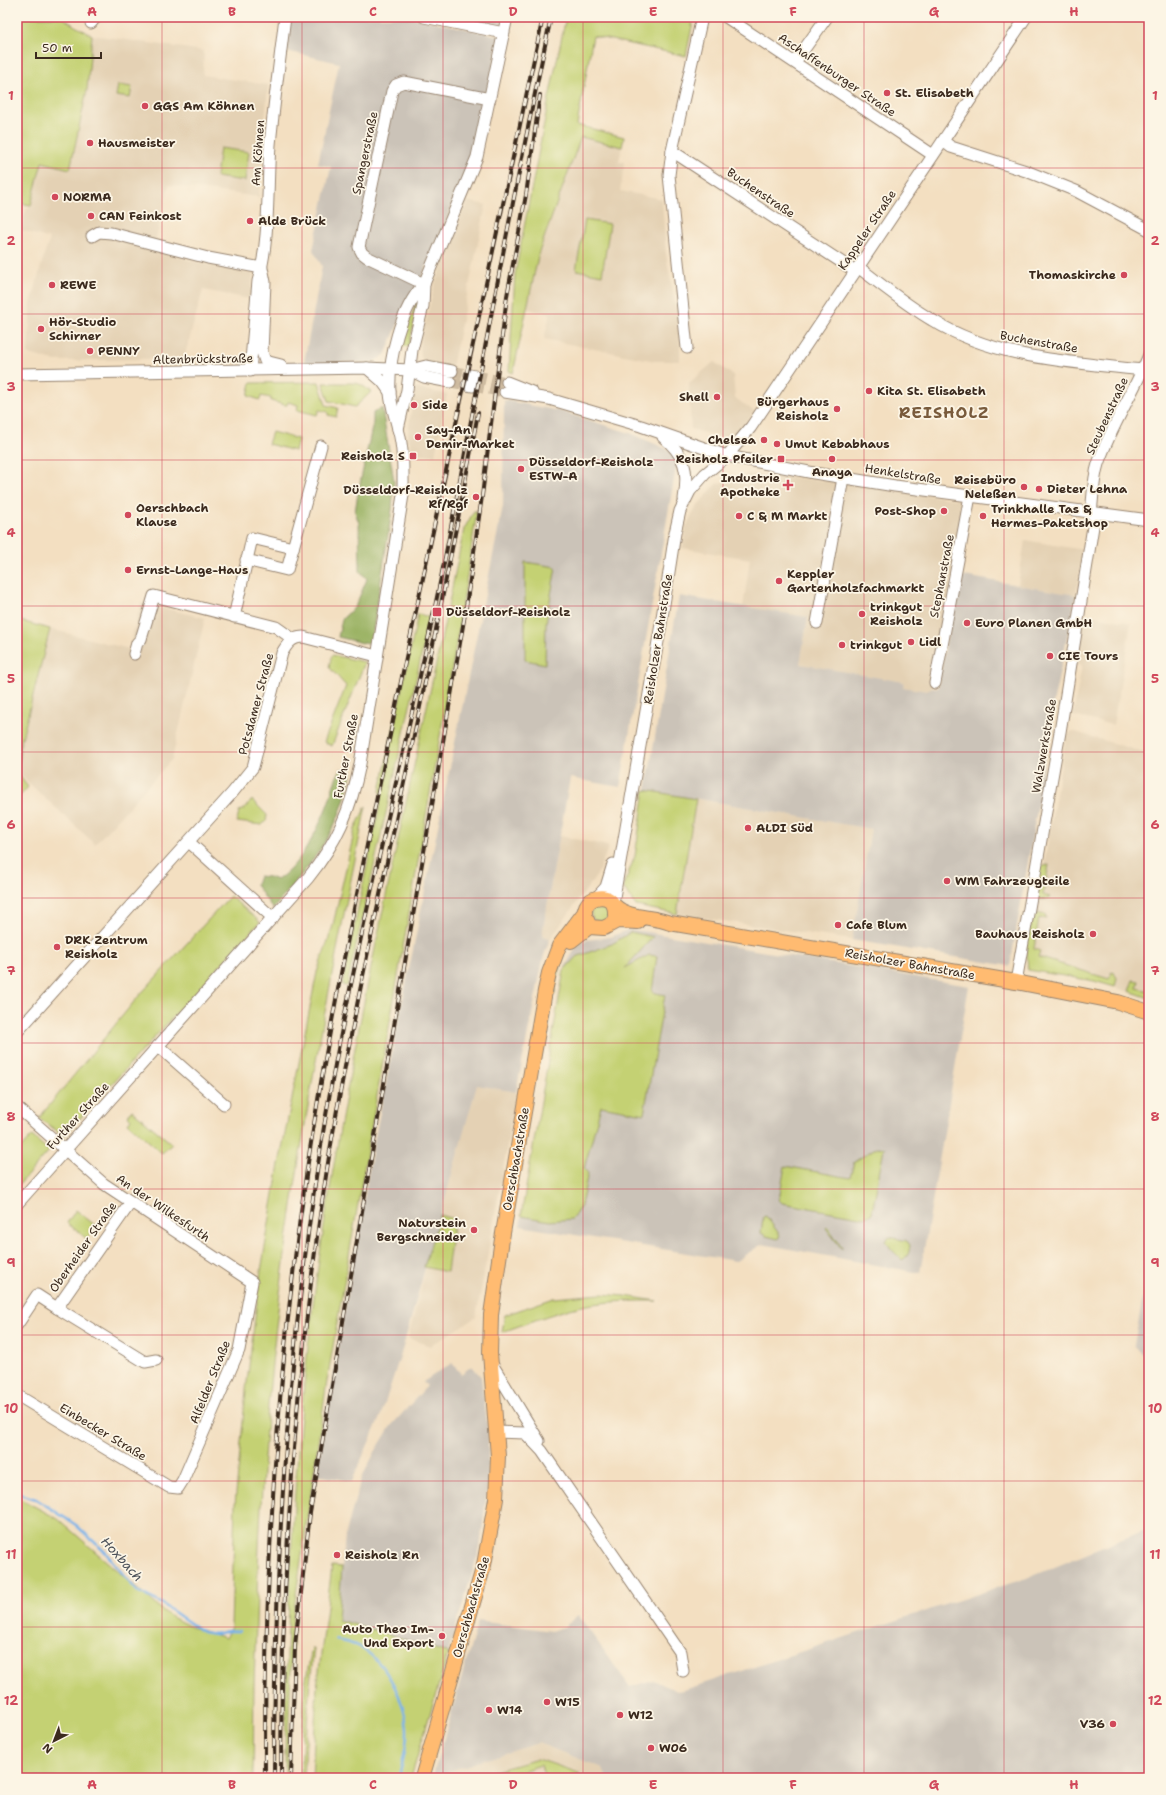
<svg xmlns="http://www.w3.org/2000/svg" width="1166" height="1795" font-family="'Shantell Sans',sans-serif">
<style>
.built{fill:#e4d1b4}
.industrial{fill:#cbc3b8}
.green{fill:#c4d173;stroke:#807e48}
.forest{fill:#9bb365;stroke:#6b6e42}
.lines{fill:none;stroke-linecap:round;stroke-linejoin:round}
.stream{stroke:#7ab3ea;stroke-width:2.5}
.minor-tunnel{stroke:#cebba0;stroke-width:11;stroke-dasharray:11 5.5;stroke-linecap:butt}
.minor-casing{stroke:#978470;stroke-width:13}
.major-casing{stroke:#978470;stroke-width:16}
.minor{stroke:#fff;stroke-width:11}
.major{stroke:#ffbb71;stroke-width:14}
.rail-casing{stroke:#3b2a1e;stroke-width:4}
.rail{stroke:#fcf5e5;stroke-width:2.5;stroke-dasharray:8;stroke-linecap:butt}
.grid{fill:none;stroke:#d1495b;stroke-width:1;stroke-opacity:0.55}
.poi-dot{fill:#d1495b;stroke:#fcf5e5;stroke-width:1.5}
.labels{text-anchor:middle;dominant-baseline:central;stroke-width:3.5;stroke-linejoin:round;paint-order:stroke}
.street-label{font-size:12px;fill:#3b2a1e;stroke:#fcf5e5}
.poi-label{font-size:12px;font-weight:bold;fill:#3b2a1e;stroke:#fcf5e5;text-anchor:start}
.water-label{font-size:13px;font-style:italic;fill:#4e535b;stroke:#fcf5e5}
.district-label{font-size:16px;font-weight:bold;letter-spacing:1px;fill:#795b3c;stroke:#fcf5e5}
.neatline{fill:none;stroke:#d1495b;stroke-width:1.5}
.grid-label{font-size:13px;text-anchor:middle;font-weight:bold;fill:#d1495b}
</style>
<rect width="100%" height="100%" fill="#fcf5e5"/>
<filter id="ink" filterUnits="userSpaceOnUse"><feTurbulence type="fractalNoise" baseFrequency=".025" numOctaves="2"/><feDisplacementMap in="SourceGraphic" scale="8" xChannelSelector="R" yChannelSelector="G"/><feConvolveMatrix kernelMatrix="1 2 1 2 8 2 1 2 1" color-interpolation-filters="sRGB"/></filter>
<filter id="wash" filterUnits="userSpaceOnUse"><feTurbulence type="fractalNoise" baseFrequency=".012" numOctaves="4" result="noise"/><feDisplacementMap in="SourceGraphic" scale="16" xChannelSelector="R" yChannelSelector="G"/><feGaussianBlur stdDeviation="0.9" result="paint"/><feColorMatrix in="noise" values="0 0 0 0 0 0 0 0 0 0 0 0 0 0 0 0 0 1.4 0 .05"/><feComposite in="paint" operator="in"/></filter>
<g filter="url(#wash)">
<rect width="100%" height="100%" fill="#f3dfc1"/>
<!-- built -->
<g class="built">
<polygon points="92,35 204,51 203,75 268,85 259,197 169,185 156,239 156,251 208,265 253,274 251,299 203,290 184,358 56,361 28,354 31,304 44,255 50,239 21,230 26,210 31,205 42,162 70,169 87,90"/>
<polygon points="581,137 622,147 619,162 625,162 620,191 662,199 666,254 680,332 680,361 655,361 544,339 550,314 525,308 539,252"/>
<polygon points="467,201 486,205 452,367 427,363 421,357 420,344 435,284"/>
<polygon points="714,362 733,375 735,398 755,412 735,434 724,438 691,429 689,383"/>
<polygon points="414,388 447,394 435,455 412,453 408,434"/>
<polygon points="747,474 853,483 959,500 965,505 932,687 927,691 903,687 904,682 800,664 808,617 743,607 750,559 682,548 686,527 697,506 716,484"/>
<polygon points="1025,540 1084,550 1076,595 1018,585"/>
<polygon points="141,603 205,618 172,759 95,844 17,772 20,757 19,750 50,629 129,649"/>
<polygon points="1083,614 1131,623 1113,725 1073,716 1082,665 1074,662"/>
<polygon points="1072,731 1149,754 1149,998 1094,981 1026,969 1066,737"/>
<polygon points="696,799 871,829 852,940 677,914"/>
<polygon points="560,836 609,846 597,875 550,939 542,936"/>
<polygon points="477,1085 516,1092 501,1182 476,1317 430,1346 408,1338 426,1269 447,1272 454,1219 440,1215"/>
<polygon points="538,1743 603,1768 607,1778 432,1778 433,1776"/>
</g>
<!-- industrial -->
<g class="industrial">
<polygon points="286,17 411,17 500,36 473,157 421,280 409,298 385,355 373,362 304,363 322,266 313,250 331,167 318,164 339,63 282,50"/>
<polygon points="434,17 504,17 501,30"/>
<polygon points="504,400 559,411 630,433 673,452 677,462 620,787 570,778 542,935 550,939 544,955 516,1092 477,1085 403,1347 381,1415 352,1481 316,1475 373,1147 503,506"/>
<polygon points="958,575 1076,595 1051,713 1040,792 1010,966 852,940 871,829 646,790 679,596 808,617 800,664 904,682 903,687 927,691 932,687 938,688"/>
<polygon points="629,929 969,986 920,1273 762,1244 736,1261 520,1226 565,967 577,946 586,940 611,937"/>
<polygon points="1149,1266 1149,1361 1134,1345"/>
<polygon points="452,1363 461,1374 472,1366 481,1377 488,1431 488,1481 480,1547 448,1653 382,1632 337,1620 345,1536 361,1479 375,1452 391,1426 427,1386 423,1382"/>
<polygon points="1149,1528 1149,1778 607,1778 603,1768 538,1743 433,1776 478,1621 551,1631 564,1627 578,1615 630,1687 653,1680 677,1691 684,1690 1033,1576"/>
</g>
<!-- green -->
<g class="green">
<polygon points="17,17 62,17 75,26 92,35 87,90 70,169 42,162 31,205 17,203"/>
<polygon points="566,17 694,17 686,56 593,36 577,125 624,137 622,147 581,137 539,252 513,373 509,371 515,274 549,98"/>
<polygon points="118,85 132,87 130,98 116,96"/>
<polygon points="220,148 249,152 245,181 216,177"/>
<polygon points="585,220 610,224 602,275 576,270"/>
<polygon points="420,297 409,346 400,347 418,298"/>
<polygon points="319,382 326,405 338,408 336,417 328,415 328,412 319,410 317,415 297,410 298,405 288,402 287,405 285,405 271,401 271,398 261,396 260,400 248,396 251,383"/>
<polygon points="323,383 356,383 362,385 371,392 355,407 329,401"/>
<polygon points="272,432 298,439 295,451 268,444"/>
<path d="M474,511H477L460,622L327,1381L293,1616L287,1772H285C286,1603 295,1434 318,1267C353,1018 415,775 464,529Z"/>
<polygon points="525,562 556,567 546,623 545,664 525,660"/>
<polygon points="418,614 430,617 347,986 342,985 381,798 380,791"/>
<polygon points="17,620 50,629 19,750 20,757 17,769"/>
<polygon points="332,655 365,662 332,746 324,742 346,686 329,667"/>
<polygon points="17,773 28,787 17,799"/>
<polygon points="645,790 696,799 677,914 636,906 623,887 635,856"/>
<polygon points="252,800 267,815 266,821 262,825 237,822 239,811 243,810"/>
<path d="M366,806C328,991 291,1176 272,1364C262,1459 258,1559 255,1655C253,1696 254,1737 253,1778H17V1497L58,1519L168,1615L189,1626L225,1638L231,1627L235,1504L246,1390L260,1277L279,1164L317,972L332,929L355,829Z"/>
<path d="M1049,865L1043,895L1050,897C1045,901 1039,900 1034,896L1039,867Z"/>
<polygon points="230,896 260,922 64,1136 39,1118 137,998"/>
<circle cx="600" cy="913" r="9"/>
<polygon points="1036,913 1045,915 1046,919 1039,918 1034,949 1040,951 1038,957 1109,979 1111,972 1114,973 1117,978 1115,987 1094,981 1028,970 1026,943 1032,916"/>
<polygon points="631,932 653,937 625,968 649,955 657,956 652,992 665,995 644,1114 601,1106 584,1169 588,1173 581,1206 572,1219 550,1221 521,1216 564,970 576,957 612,944"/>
<polygon points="564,953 557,976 555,994 552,994 550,990 560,960"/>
<polygon points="1133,980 1139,981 1137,988 1149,991 1149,998 1129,991"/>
<polygon points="132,1110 172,1144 162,1153 128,1123 131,1119 128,1116"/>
<polygon points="32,1136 49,1151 17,1187 17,1152"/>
<polygon points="877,1147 884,1148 872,1213 865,1218 782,1203 779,1200 785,1166 850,1178 854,1162"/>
<polygon points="76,1210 96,1226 87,1239 67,1223"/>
<polygon points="440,1215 454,1219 447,1272 424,1267"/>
<polygon points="766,1216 780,1235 778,1239 766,1236 761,1233 763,1217"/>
<polygon points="827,1226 842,1247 842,1249 826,1228"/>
<path d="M889,1237L907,1241L910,1245C909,1252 909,1256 902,1260L891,1249L886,1241Z"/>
<path d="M601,1294L625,1296L657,1301C635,1301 614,1301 593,1304C562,1309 531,1322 502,1332L505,1315L554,1298Z"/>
<polygon points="332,1566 342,1567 338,1620 382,1632 448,1653 411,1778 312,1778 317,1687"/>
<polygon points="312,1648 314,1648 309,1692 304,1778 301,1778 305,1684"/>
<polygon points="538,1759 579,1773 577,1778 545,1778 541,1765 500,1778 470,1778"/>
</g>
<!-- forest -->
<g class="forest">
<polygon points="382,408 394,481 392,510 371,643 367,644 338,637 342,619 355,607 367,579 360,571 359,523 355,512 358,493 373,423 373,413"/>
<path d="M341,769L352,771C349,781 347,791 344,801C331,843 300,876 273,909L256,885L259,876L269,877L277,880C302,864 320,826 330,798C333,787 335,779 341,769Z"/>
</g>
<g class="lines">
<!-- stream -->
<g class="stream">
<polyline points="17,1493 36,1499 76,1525 105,1552 137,1591 161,1603 203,1632 215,1634 228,1631 239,1631"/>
<path d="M336,1640C344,1642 352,1643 359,1647C386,1661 405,1700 407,1729C408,1745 402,1762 399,1778"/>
</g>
</g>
</g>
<g filter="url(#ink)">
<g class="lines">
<!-- minor-tunnel -->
<g class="minor-tunnel">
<polyline points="452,371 470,375"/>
<polyline points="475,376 507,382"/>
<polyline points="450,382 467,385"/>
<polyline points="473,386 505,392"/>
</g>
<defs>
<g id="minor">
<polyline points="424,17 504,33"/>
<polyline points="726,17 933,155"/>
<polyline points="91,23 96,17"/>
<polyline points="795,62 827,17"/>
<polyline points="943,141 951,147 1026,171 1076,191 1149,230"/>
<polyline points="672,151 855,271"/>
<polyline points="92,236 99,232 111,233 208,258 262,268"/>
<path d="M858,267C882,285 906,305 932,320C995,359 1071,362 1143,370"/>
<polyline points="263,272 265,282 262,352 265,361 281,365"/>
<polyline points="424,284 367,257 362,253 359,247 392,91 396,85 404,82 490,99"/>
<polyline points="687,348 669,175 672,151 702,17"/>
<polyline points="367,368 382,381 390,392"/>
<polyline points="410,370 424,377 450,382"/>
<path d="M250,371L258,281C270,241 267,188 270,145C274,102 280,59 285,17"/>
<polyline points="17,374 367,368 410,370 426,366 452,371"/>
<polyline points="470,375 475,376"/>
<polyline points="507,382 532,392"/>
<polyline points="467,385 473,386"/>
<polyline points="505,392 549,399 641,426 727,456 748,460 814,473 895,486 1149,520"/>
<polyline points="398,429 407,390 412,350 423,306 424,284"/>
<path d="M663,437C685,455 689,470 684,499"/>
<path d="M1091,513C1093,497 1093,480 1098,464C1111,426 1134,392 1149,355"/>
<polyline points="246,560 287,570 321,446"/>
<polyline points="234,617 252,538 293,548"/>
<polyline points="817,623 843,478"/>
<polyline points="134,654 137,643 141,639 154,596 276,627 293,639"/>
<polyline points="935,683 970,496"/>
<polyline points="189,842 273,918"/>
<polyline points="596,898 606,887 613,864"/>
<polyline points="613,903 661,624 675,533 680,511 690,491 705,474 727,456 751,427 1026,17"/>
<polyline points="1016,982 1060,732 1095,514"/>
<path d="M17,1032L233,792L253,767L282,653C287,644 292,637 303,637L377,656"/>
<polyline points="158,1046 224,1104"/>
<polyline points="17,1107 104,1184 252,1282 239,1350 183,1480 178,1488 169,1487 17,1395"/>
<path d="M17,1204L308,878C337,842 351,810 360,764L403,495C403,474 404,449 398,429C395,416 391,406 390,393C388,359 400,310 424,284L477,157L507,17"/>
<polyline points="57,1308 145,1362 156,1360"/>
<polyline points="17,1325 37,1295 57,1308 131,1202"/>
<polyline points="492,1364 539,1441"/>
<polyline points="497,1432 525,1433 542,1451 680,1652 683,1671"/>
</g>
<g id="major">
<path d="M615,906C628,919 654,916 670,923L1016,982L1118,1002L1149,1012"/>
<path d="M588,922C573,897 617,885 615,915"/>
<polyline points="571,941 589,927 604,928 617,921 638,922"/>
<polyline points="422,1778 484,1565 496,1499 498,1456 490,1353 491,1315 502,1239 545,991 549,973 559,946 584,913"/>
</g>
</defs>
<!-- minor casing -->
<use href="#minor" class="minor-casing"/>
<!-- major casing -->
<use href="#major" class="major-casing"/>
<!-- minor -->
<use href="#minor" class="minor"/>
<!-- major -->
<use href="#major" class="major"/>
<defs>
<g id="rail">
<path d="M265,1778C264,1574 277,1371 307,1169C332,1001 370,834 404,667C450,450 496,233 543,17"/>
<path d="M274,1778C274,1545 290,1311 332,1081C360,928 399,777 431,625C450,540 464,454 481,369C503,252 526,134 551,17"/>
<path d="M281,1778C281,1574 295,1371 327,1169C346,1050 372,933 397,815C426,682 453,548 478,413"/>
<polyline points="291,1778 295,1645 310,1513 465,614 482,496 507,296 526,195 540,95"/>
</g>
</defs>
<!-- rail casing -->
<use href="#rail" class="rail-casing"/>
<!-- rail -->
<use href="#rail" class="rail"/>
</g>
</g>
<!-- grid -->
<path class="grid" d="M162,17V1778M302,17V1778M443,17V1778M583,17V1778M723,17V1778M864,17V1778M1004,17V1778M17,168H1149M17,314H1149M17,460H1149M17,606H1149M17,752H1149M17,898H1149M17,1043H1149M17,1189H1149M17,1335H1149M17,1481H1149M17,1627H1149"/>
<!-- markers -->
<g class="poi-dot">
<circle cx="887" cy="93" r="4"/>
<circle cx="145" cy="106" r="4"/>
<circle cx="90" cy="143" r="4"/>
<circle cx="55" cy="197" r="4"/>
<circle cx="91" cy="216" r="4"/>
<circle cx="250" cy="221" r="4"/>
<circle cx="1124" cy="275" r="4"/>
<circle cx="52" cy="285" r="4"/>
<circle cx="41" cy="329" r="4"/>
<circle cx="90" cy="351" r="4"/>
<circle cx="869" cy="391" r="4"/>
<circle cx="717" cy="397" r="4"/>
<circle cx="414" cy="405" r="4"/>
<circle cx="837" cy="409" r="4"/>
<circle cx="418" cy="437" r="4"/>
<circle cx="764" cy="440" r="4"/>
<circle cx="777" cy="444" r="4"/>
<rect x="409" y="452" width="8" height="8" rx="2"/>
<rect x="777" y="455" width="8" height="8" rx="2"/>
<circle cx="832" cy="459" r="4"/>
<circle cx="521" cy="469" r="4"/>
<path d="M786 479h4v4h4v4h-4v4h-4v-4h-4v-4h4z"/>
<circle cx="1024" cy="487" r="4"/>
<circle cx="1039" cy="489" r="4"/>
<circle cx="476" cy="497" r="4"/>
<circle cx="944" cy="511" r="4"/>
<circle cx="128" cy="515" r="4"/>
<circle cx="739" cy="516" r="4"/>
<circle cx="983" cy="516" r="4"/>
<circle cx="128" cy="570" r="4"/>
<circle cx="779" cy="581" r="4"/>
<rect x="432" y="607" width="10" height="10" rx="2"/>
<circle cx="862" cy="614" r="4"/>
<circle cx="967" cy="623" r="4"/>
<circle cx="911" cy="642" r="4"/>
<circle cx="842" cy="645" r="4"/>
<circle cx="1050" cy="656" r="4"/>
<circle cx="748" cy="828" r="4"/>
<circle cx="947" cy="881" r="4"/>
<circle cx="838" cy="925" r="4"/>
<circle cx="1093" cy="934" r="4"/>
<circle cx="57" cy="947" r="4"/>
<circle cx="474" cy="1230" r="4"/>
<circle cx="337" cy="1555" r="4"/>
<circle cx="442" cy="1636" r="4"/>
<circle cx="547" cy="1702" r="4"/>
<circle cx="489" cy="1710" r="4"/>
<circle cx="620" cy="1715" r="4"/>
<circle cx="1113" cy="1724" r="4"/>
<circle cx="651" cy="1748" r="4"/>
</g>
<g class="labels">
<!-- street labels -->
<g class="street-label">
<text transform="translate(837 75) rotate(34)">Aschaffenburger Straße</text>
<text transform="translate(258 153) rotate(-86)">Am Köhnen</text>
<text transform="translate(365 153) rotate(-78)">Spangerstraße</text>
<text transform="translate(761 193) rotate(34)">Buchenstraße</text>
<text transform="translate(867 230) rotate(-56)">Kappeler Straße</text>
<text transform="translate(1039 342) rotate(10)">Buchenstraße</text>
<text transform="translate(203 359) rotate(-1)">Altenbrückstraße</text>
<text transform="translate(1107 416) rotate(-65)">Steubenstraße</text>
<text transform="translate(903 474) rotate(9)">Henkelstraße</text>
<text transform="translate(942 576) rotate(-79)">Stephanstraße</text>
<text transform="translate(658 639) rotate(-81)">Reisholzer Bahnstraße</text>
<text transform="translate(256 704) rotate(-75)">Potsdamer Straße</text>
<text transform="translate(1044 746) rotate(-80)">Walzwerkstraße</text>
<text transform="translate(346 756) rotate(-79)">Further Straße</text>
<text transform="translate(910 964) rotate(10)">Reisholzer Bahnstraße</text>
<text transform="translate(78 1116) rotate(-48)">Further Straße</text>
<text transform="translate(516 1159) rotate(-80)">Oerschbachstraße</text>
<text transform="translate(163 1208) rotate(34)">An der Wilkesfurth</text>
<text transform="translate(83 1247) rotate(-55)">Oberheider Straße</text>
<text transform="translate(210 1382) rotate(-68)">Alfelder Straße</text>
<text transform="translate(103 1432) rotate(31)">Einbecker Straße</text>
<text transform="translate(471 1607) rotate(-74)">Oerschbachstraße</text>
</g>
<!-- poi labels -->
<g class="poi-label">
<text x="895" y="93">St. Elisabeth</text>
<text x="153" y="106">GGS Am Köhnen</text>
<text x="98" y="143">Hausmeister</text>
<text x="63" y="197">NORMA</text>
<text x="99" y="216">CAN Feinkost</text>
<text x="258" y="221">Alde Brück</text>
<text x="1116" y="275" text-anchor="end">Thomaskirche</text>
<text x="60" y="285">REWE</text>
<text x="49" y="322">Hör-Studio<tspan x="49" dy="14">Schirner</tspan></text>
<text x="98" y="351">PENNY</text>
<text x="877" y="391">Kita St. Elisabeth</text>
<text x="709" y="397" text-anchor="end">Shell</text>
<text x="829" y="402" text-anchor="end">Bürgerhaus<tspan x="829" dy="14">Reisholz</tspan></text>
<text x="422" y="405">Side</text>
<text x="426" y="430">Say-An<tspan x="426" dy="14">Demir-Market</tspan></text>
<text x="756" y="440" text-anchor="end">Chelsea</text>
<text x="785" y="444">Umut Kebabhaus</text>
<text x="405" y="456" text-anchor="end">Reisholz S</text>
<text x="773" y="459" text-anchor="end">Reisholz Pfeiler</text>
<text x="529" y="462">Düsseldorf-Reisholz<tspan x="529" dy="14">ESTW-A</tspan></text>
<text x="832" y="472" text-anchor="middle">Anaya</text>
<text x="780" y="478" text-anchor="end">Industrie<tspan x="780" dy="14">Apotheke</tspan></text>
<text x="1016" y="480" text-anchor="end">Reisebüro<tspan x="1016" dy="14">Neleßen</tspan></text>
<text x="1047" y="489">Dieter Lehna</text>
<text x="468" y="490" text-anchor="end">Düsseldorf-Reisholz<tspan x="468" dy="14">Rf/Rgf</tspan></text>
<text x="136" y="508">Oerschbach<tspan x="136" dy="14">Klause</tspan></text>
<text x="991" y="509">Trinkhalle Tas &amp;<tspan x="991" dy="14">Hermes-Paketshop</tspan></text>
<text x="936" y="511" text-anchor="end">Post-Shop</text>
<text x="747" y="516">C &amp; M Markt</text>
<text x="136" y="570">Ernst-Lange-Haus</text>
<text x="787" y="574">Keppler<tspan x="787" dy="14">Gartenholzfachmarkt</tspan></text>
<text x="870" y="607">trinkgut<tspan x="870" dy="14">Reisholz</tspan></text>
<text x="446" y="612">Düsseldorf-Reisholz</text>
<text x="975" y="623">Euro Planen GmbH</text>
<text x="919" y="642">Lidl</text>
<text x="850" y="645">trinkgut</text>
<text x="1058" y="656">CIE Tours</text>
<text x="756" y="828">ALDI Süd</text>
<text x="955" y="881">WM Fahrzeugteile</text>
<text x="846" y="925">Cafe Blum</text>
<text x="1085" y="934" text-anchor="end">Bauhaus Reisholz</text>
<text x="65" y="940">DRK Zentrum<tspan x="65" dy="14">Reisholz</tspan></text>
<text x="466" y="1223" text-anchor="end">Naturstein<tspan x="466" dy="14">Bergschneider</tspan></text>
<text x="345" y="1555">Reisholz Rn</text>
<text x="434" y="1629" text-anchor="end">Auto Theo Im-<tspan x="434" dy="14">Und Export</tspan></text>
<text x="555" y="1702">W15</text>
<text x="497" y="1710">W14</text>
<text x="628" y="1715">W12</text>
<text x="1105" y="1724" text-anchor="end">V36</text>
<text x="659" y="1748">W06</text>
</g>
<!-- water labels -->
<g class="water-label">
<text transform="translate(122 1559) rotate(48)">Hoxbach</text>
</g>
<!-- district labels -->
<g class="district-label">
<text x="944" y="412">REISHOLZ</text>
</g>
</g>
<!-- margin -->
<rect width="1166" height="1795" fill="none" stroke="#fcf5e5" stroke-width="44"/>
<!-- north arrow -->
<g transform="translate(54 1741) rotate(222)" stroke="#fcf5e5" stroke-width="3" paint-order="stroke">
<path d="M0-3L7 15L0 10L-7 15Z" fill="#3b2a1e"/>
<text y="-6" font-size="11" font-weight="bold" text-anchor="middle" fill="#3b2a1e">N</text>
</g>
<!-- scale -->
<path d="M36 52v6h65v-6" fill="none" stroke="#3b2a1e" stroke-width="2"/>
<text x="42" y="52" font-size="12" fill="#3b2a1e" stroke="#fcf5e5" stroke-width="3" paint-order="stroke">50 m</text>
<rect x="22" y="22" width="1122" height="1751" class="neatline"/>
<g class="grid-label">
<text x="92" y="16">A</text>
<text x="232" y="16">B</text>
<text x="373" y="16">C</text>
<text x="513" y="16">D</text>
<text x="653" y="16">E</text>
<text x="793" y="16">F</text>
<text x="934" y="16">G</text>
<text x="1074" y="16">H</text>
<text x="11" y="100">1</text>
<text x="1155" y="100">1</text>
<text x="11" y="245">2</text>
<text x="1155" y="245">2</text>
<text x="11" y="391">3</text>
<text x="1155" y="391">3</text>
<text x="11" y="537">4</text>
<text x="1155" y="537">4</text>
<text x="11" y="683">5</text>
<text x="1155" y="683">5</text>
<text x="11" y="829">6</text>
<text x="1155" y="829">6</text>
<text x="11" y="975">7</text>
<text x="1155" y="975">7</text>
<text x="11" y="1121">8</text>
<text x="1155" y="1121">8</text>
<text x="11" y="1267">9</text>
<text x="1155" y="1267">9</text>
<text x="11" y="1413">10</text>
<text x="1155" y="1413">10</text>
<text x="11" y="1559">11</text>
<text x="1155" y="1559">11</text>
<text x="11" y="1705">12</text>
<text x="1155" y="1705">12</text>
<text x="92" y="1789">A</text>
<text x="232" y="1789">B</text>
<text x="373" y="1789">C</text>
<text x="513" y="1789">D</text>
<text x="653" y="1789">E</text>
<text x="793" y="1789">F</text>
<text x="934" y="1789">G</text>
<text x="1074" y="1789">H</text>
</g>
</svg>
